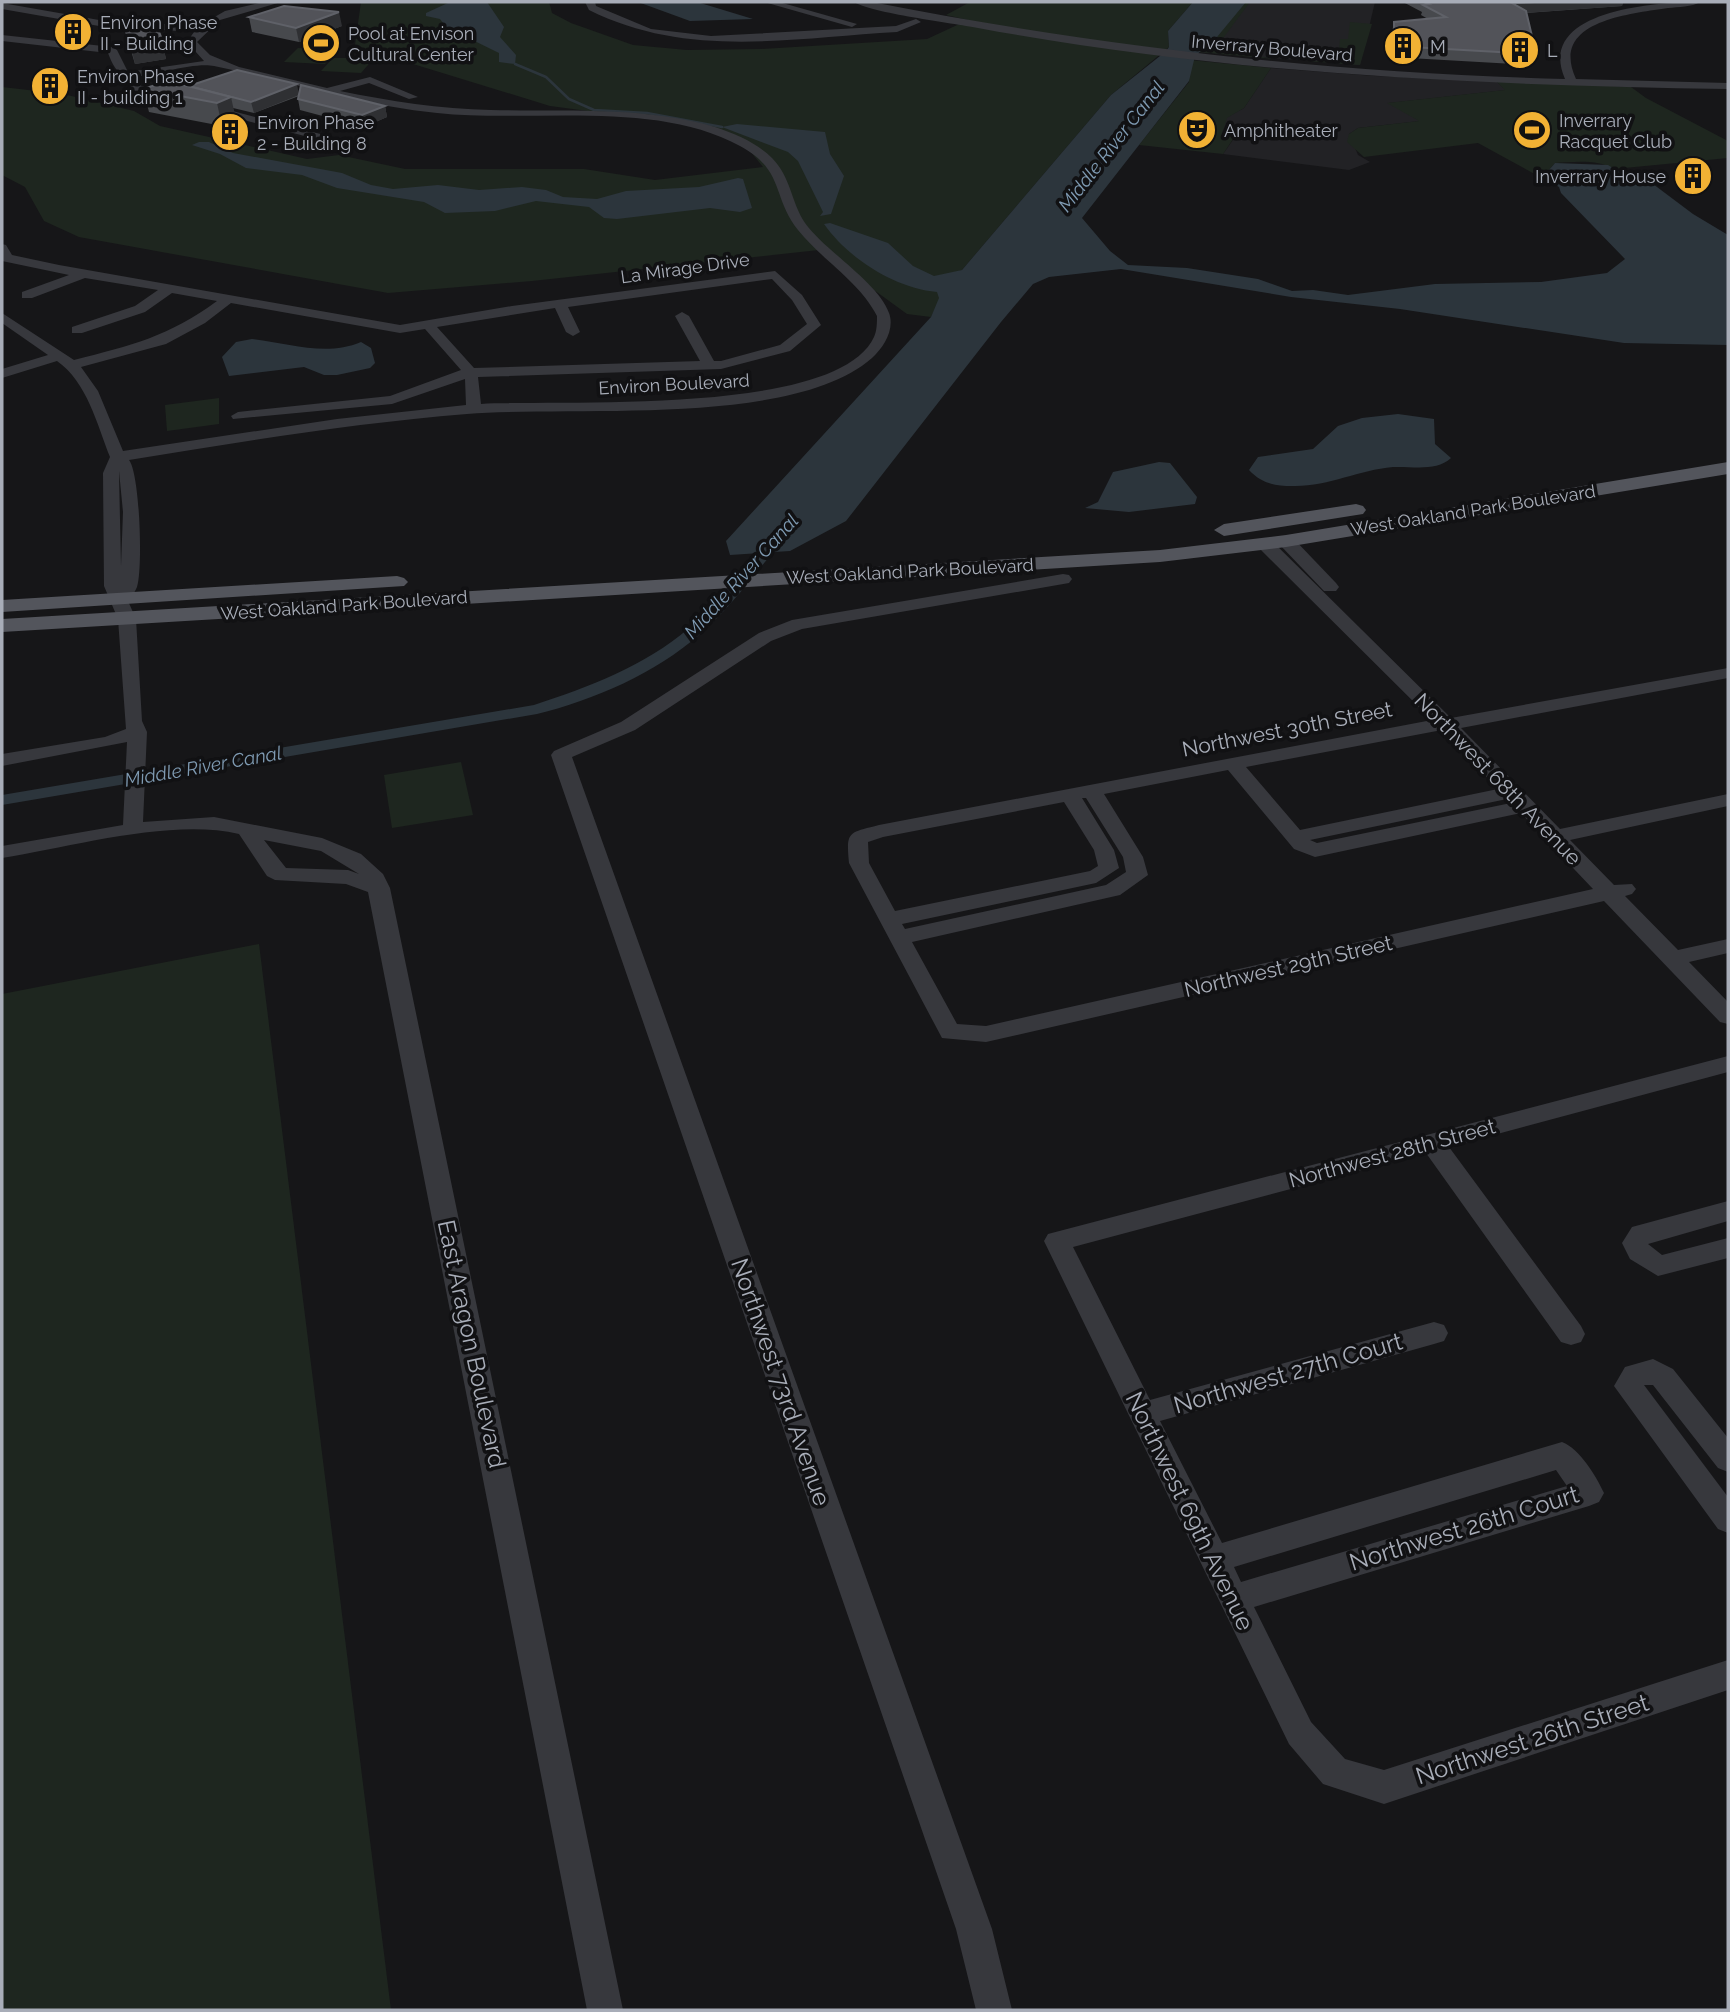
<svg xmlns="http://www.w3.org/2000/svg" width="1730" height="2012" font-family="Raleway,sans-serif">
<style>
.built{fill:#222225}
.green{fill:#1e261f}
.water{fill:#2c353c}
.lines{fill:none;stroke-linecap:round;stroke-linejoin:round}
.stream{stroke:#2c353c;stroke-width:2.5}
.canal{fill:#2c353c;fill-rule:evenodd}
.minor{fill:#37383d;fill-rule:evenodd}
.major{fill:#53555c;fill-rule:evenodd}
.wall{fill:#47494d}
.shaded-wall{fill:#2f3033}
.building{fill:#525359;stroke:#5f6168;stroke-width:2}
.labels{text-anchor:middle;dominant-baseline:central;stroke-width:7;stroke-linejoin:round;paint-order:stroke}
.far-poi-label{font-size:18px;fill:#a8adb8;stroke:#111113;text-anchor:start}
.far-street-label{font-size:18px;fill:#a8adb8;stroke:#111113}
.far-water-label{font-size:19px;font-style:italic;fill:#7f9bb3;stroke:#111113}
.street-label{font-size:21px;fill:#a8adb8;stroke:#111113}
.near-street-label{font-size:24px;fill:#a8adb8;stroke:#111113}
</style>
<rect width="100%" height="100%" fill="#161618"/>
<!-- built -->
<g class="built">
<polygon points="1246,2 1375,2 1360,65 1199,52 1217,37"/>
<polygon points="1271,68 1374,76 1495,80 1506,90 1389,103 1420,121 1358,128 1349,134 1358,155 1370,162 1349,170 1223,154 1235,137 1221,134 1226,118 1244,108"/>
</g>
<!-- green -->
<g class="green">
<polygon points="361,2 549,2 552,13 571,23 633,45 687,50 760,49 927,39 968,20 946,15 970,2 1193,2 1168,31 1169,47 1111,95 962,270 952,274 931,317 907,314 819,250 532,281 388,293 79,237 44,221 25,187 2,175 2,87 63,94 134,111 160,126 307,159 339,155 405,169 584,169 655,180 763,167 751,152 709,127 550,106 374,52 354,52"/>
<polygon points="1245,2 1250,2 1215,49 1275,59 1199,52"/>
<polygon points="1350,22 1372,24 1360,65 1306,61 1338,61 1340,39 1348,39"/>
<polygon points="298,48 338,49 325,64 284,62"/>
<polygon points="333,58 374,58 361,73 321,71"/>
<polygon points="1190,60 1271,68 1244,108 1227,118 1222,134 1235,136 1223,154 1139,145 1189,82"/>
<path d="M1495,80L1631,87L1646,98L1728,141V158L1614,169C1598,159 1574,162 1555,163L1542,178L1478,143L1364,157L1347,142L1349,134L1358,128L1419,121L1387,103L1505,90Z"/>
<polygon points="219,398 219,424 167,431 165,405"/>
<polygon points="461,762 473,815 392,828 384,775"/>
<polygon points="259,944 391,2010 2,2010 2,994"/>
</g>
<!-- water -->
<g class="water">
<polygon points="450,2 487,2 504,27 500,37 516,55 515,64 499,62 499,53 446,27 440,19 426,16 426,13"/>
<polygon points="638,2 697,2 753,19 690,21"/>
<path d="M1193,2H1246L1217,37L1195,56L1189,81L1082,218L1110,251L1128,265L1187,268L1258,279L1292,291L1313,290L1348,295L1435,284L1541,282L1607,273L1625,259L1561,193L1559,187L1542,178L1555,163L1608,165L1624,175L1653,184L1693,214L1728,235V345L1624,343L1400,309L1291,297L1121,269L1049,277L1033,284L1001,322L846,521L790,551L730,555L726,541L931,317L939,298L937,292C894,288 848,258 824,224L830,223L888,243L913,266L934,276L962,270L1111,95L1165,52L1169,47L1168,31Z"/>
<polygon points="737,124 825,132 830,154 844,176 831,214 820,216 823,212 798,161 788,152 722,127"/>
<polygon points="199,142 209,142 233,153 342,173 371,185 393,189 438,185 479,190 522,187 546,190 563,197 597,199 626,191 699,187 738,178 743,179 752,208 740,212 710,208 617,219 604,218 589,207 536,201 495,211 445,213 424,202 337,188 302,175 246,168 220,154 192,145"/>
<path d="M252,339C288,343 326,357 361,342L371,348L375,363L370,368L337,375H324L304,367L229,376L222,357L236,342Z"/>
<path d="M1398,414L1434,419L1435,444L1451,458C1436,472 1412,466 1393,467C1358,470 1328,487 1292,486C1274,486 1261,483 1249,470L1258,457L1313,449L1338,426L1362,418Z"/>
<polygon points="1159,462 1170,463 1197,497 1195,504 1129,512 1085,508 1098,502 1113,472"/>
</g>
<g class="lines">
<!-- stream -->
<polyline class="stream" points="515,64 546,77 569,99 594,110 647,113 722,127"/>
<!-- canal -->
<path class="canal" d="M780,530L787,534L785,537C758,570 732,606 700,634C656,673 594,700 537,714L2,805V795L534,705C589,687 645,666 689,628C722,600 748,564 775,531Z"/>
<!-- minor -->
<g class="minor">
<path d="M263,2H281L220,20L197,42L210,55L239,67L327,88L370,77L418,97L409,99L369,83L340,91C390,101 440,109 491,110C566,112 643,106 715,127C736,134 757,143 772,158C791,177 791,202 805,223C825,251 878,282 889,313C895,329 884,347 872,358C792,428 573,405 467,414C354,423 241,442 129,460C140,474 143,569 137,587C135,592 131,597 128,601L136,619L142,721L147,732L143,822L214,817L322,838L361,854L383,874L390,888L623,2010H587L368,892L346,884L275,880L267,876L239,834C171,818 72,847 2,858V846L123,825L127,742L2,766V754L105,737L126,729L118,619L104,586L103,473L110,457C97,424 87,382 57,361L2,378V369L48,355L2,323V313L74,360C132,345 168,337 217,301L172,293L145,312L82,333H72V327L135,306L158,290L85,278L32,298H22V292L69,275L2,261V244L6,245L12,255L59,265L400,325L512,306L775,271L802,295L821,325L790,351L721,369L478,377L481,404C560,399 837,417 874,337C877,331 877,322 877,316C860,282 822,260 798,230C772,198 785,170 740,146C655,99 531,123 437,113C361,106 289,81 214,66C196,62 156,74 136,77L141,86L177,96L178,98L173,101L133,90C123,73 116,75 108,53L2,41V35L112,47L117,50L128,72L204,61L187,42L194,32L99,26L2,9V3L99,20L199,26L225,11ZM772,279L792,300L807,324L780,345L721,361H714L689,316L682,312L675,316L700,361L474,368L437,327L555,308L566,332L573,336L580,332L568,307ZM231,303L400,333L425,329L461,370L390,396L238,412L231,416L233,419L392,404L465,379L466,405L337,419L123,451L98,391L81,367L166,344L205,323ZM119,471L123,512L121,566L119,473ZM264,840L321,851L359,874L348,870L286,868Z"/>
<path d="M585,2H595L596,6L651,29L711,36L896,26L916,19L921,22L897,32C791,38 687,59 589,10Z"/>
<polygon points="764,2 779,2 857,24 852,27"/>
<path d="M854,2H872C1101,47 1331,73 1565,79C1535,10 1656,2 1700,2C1692,7 1678,7 1668,8C1629,14 1549,21 1576,79L1728,83V89C1477,85 1226,74 978,28C953,23 871,13 854,2Z"/>
<polygon points="206,104 343,140 345,142 339,145 202,109 202,105"/>
<polygon points="1286,536 1292,537 1336,583 1339,587 1336,591 1324,591 1280,545 1280,537"/>
<path d="M1265,539L1271,540L1451,718L1728,668V678L1461,728L1560,829L1728,794V806L1570,840L1614,885L1632,884L1636,889L1632,894L1625,896L1678,950L1728,939V953L1689,962L1728,1002V1024L1720,1022L1604,901L986,1042L942,1038L849,863C846,831 848,833 879,825L1432,720L1259,548L1257,544ZM1442,730L1498,789L1300,830L1246,767ZM1228,770L1294,849L1315,857L1521,813L1593,889L986,1026L957,1024L912,942L1120,895L1148,875L1143,857L1104,794ZM1082,798H1086L1123,857L1126,872L1106,885L905,929L902,924L1096,883L1119,868L1114,850ZM1507,799L1511,803L1317,843L1310,840ZM1064,802L1094,850L1098,866L1090,871L895,911L869,863L868,842L883,837Z"/>
<polygon points="1063,574 1069,575 1072,579 1069,583 802,629 771,641 635,730 572,757 992,1929 1012,2010 976,2010 956,1929 551,755 554,751 621,722 759,633 792,620"/>
<path d="M1728,1056V1072L1449,1147L1581,1326L1585,1334L1581,1342L1571,1345L1561,1342L1426,1153L1073,1247L1150,1400L1434,1322L1444,1325L1448,1333L1444,1341L1434,1344L1160,1421L1222,1543L1562,1442C1580,1449 1596,1476 1604,1493L1599,1502L1589,1506L1254,1607L1311,1722L1345,1759L1384,1770L1728,1660V1690L1384,1804L1323,1784L1289,1744L1044,1241L1048,1234ZM1556,1470L1567,1486L1241,1582L1234,1567Z"/>
<polygon points="1728,1201 1728,1221 1648,1244 1662,1255 1728,1238 1728,1258 1658,1276 1630,1259 1622,1243 1632,1227"/>
<polygon points="1653,1359 1673,1369 1728,1438 1728,1472 1718,1468 1653,1385 1644,1385 1728,1497 1728,1533 1718,1529 1614,1386 1625,1367"/>
</g>
<!-- major -->
<g class="major">
<polygon points="1728,462 1728,474 1286,547 1160,562 2,632 2,619 1160,550 1286,535"/>
<polygon points="1356,504 1363,506 1366,510 1363,514 1224,536 1214,530 1224,524"/>
<polygon points="397,576 404,578 408,582 404,586 2,612 2,600"/>
</g>
</g>
<!-- wall -->
<g class="wall">
<polygon points="1403,2 1623,2 1622,6 1526,13 1535,49 1532,60 1520,59 1514,64 1409,58 1409,54 1392,52 1392,32 1394,22 1428,19 1421,15 1422,12"/>
<polygon points="249,17 342,26 299,42 252,32"/>
<polygon points="122,20 161,37 166,59 135,64"/>
<polygon points="190,87 299,95 385,106 387,117 364,127 300,110 298,99 299,96 254,113 233,108 236,120 222,126 149,112 143,89"/>
</g>
<!-- shaded-wall -->
<g class="shaded-wall">
<polygon points="1536,2 1623,2 1622,6 1509,14 1512,3"/>
<polygon points="339,12 342,26 299,42 296,28"/>
<polygon points="161,37 166,59 135,64 130,43"/>
<polygon points="1522,48 1520,59 1514,64 1516,53"/>
<polygon points="297,84 299,95 254,113 251,102"/>
<polygon points="231,97 236,120 222,126 217,103"/>
<polygon points="385,106 387,117 364,127 362,115"/>
</g>
<!-- building -->
<g class="building">
<polygon points="1424,2 1535,2 1512,3 1526,11 1535,49 1522,48 1516,53 1411,47 1411,44 1394,41 1394,22 1446,17 1423,5 1429,4"/>
<polygon points="284,6 339,12 296,28 249,17"/>
<polygon points="154,18 161,37 130,43 122,20"/>
<polygon points="237,70 297,84 251,102 189,86"/>
<polygon points="168,81 231,97 217,103 143,89"/>
<polygon points="301,85 385,106 362,115 298,99"/>
</g>
<!-- icons -->
<defs>
<symbol id="building-disc" viewBox="-11 -11 22 22"><circle r="9.5" fill="#f2b134" stroke="#111113"/><path d="M-4-6H4V6H1V3H-1V6H-4ZM-2.5-4.3h1.7v1.8h-1.7ZM.8-4.3h1.7v1.8H.8ZM-2.5-1h1.7V.8h-1.7ZM.8-1h1.7V.8H.8Z" fill="#111"/></symbol>
<symbol id="stadium-disc" viewBox="-11 -11 22 22"><circle r="9.5" fill="#f2b134" stroke="#111113"/><path d="M0-5a6.5 5 0 1 0 0 10a6.5 5 0 1 0 0-10ZM-3.5-1.8h7v3.6h-7Z" fill="#111"/></symbol>
<symbol id="theatre-disc" viewBox="-11 -11 22 22"><circle r="9.5" fill="#f2b134" stroke="#111113"/><path d="M-5-5.5Q0-4 5-5.5V0Q5 5 0 6Q-5 5-5 0ZM-3.3-2.5H-1v1.5H-3.3ZM1-2.5H3.3v1.5H1ZM-2.8 1Q0 5.5 2.8 1Z" fill="#111"/></symbol>
</defs>
<g fill-rule="evenodd">
<use href="#building-disc" x="51" y="10" width="44" height="44"/>
<use href="#stadium-disc" x="299" y="21" width="44" height="44"/>
<use href="#building-disc" x="1381" y="24" width="44" height="44"/>
<use href="#building-disc" x="1498" y="28" width="44" height="44"/>
<use href="#building-disc" x="28" y="64" width="44" height="44"/>
<use href="#theatre-disc" x="1175" y="108" width="44" height="44"/>
<use href="#stadium-disc" x="1510" y="108" width="44" height="44"/>
<use href="#building-disc" x="208" y="110" width="44" height="44"/>
<use href="#building-disc" x="1671" y="154" width="44" height="44"/>
</g>
<g class="labels">
<!-- far-poi labels -->
<g class="far-poi-label">
<text x="100" y="22">Environ Phase<tspan x="100" dy="21">II - Building</tspan></text>
<text x="348" y="33">Pool at Envison<tspan x="348" dy="21">Cultural Center</tspan></text>
<text x="1430" y="46">M</text>
<text x="1547" y="50">L</text>
<text x="77" y="76">Environ Phase<tspan x="77" dy="21">II - building 1</tspan></text>
<text x="1559" y="120">Inverrary<tspan x="1559" dy="21">Racquet Club</tspan></text>
<text x="257" y="122">Environ Phase<tspan x="257" dy="21">2 - Building 8</tspan></text>
<text x="1224" y="130">Amphitheater</text>
<text x="1666" y="176" text-anchor="end">Inverrary House</text>
</g>
<!-- far-street labels -->
<g class="far-street-label">
<text transform="translate(1272 48) rotate(5)">Inverrary Boulevard</text>
<text transform="translate(685 268) rotate(-8)">La Mirage Drive</text>
<text transform="translate(674 384) rotate(-3)">Environ Boulevard</text>
<text transform="translate(1473 510) rotate(-9)">West Oakland Park Boulevard</text>
<text transform="translate(910 571) rotate(-3)">West Oakland Park Boulevard</text>
<text transform="translate(344 605) rotate(-4)">West Oakland Park Boulevard</text>
</g>
<!-- far-water labels -->
<g class="far-water-label">
<text transform="translate(1111 146) rotate(-52)">Middle River Canal</text>
<text transform="translate(741 576) rotate(-48)">Middle River Canal</text>
<text transform="translate(203 766) rotate(-10)">Middle River Canal</text>
</g>
<!-- street labels -->
<g class="street-label">
<text transform="translate(1287 729) rotate(-11)">Northwest 30th Street</text>
<text transform="translate(1498 779) rotate(46)">Northwest 68th Avenue</text>
<text transform="translate(1288 966) rotate(-13)">Northwest 29th Street</text>
<text transform="translate(1392 1153) rotate(-15)">Northwest 28th Street</text>
</g>
<!-- near-street labels -->
<g class="near-street-label">
<text transform="translate(472 1344) rotate(78)">East Aragon Boulevard</text>
<text transform="translate(1288 1373) rotate(-16)">Northwest 27th Court</text>
<text transform="translate(781 1382) rotate(71)">Northwest 73rd Avenue</text>
<text transform="translate(1190 1511) rotate(64)">Northwest 69th Avenue</text>
<text transform="translate(1464 1528) rotate(-17)">Northwest 26th Court</text>
<text transform="translate(1532 1739) rotate(-18)">Northwest 26th Street</text>
</g>
</g>
<!-- border -->
<rect width="1730" height="2012" fill="none" stroke="#a8adb8" stroke-width="7"/>
</svg>
